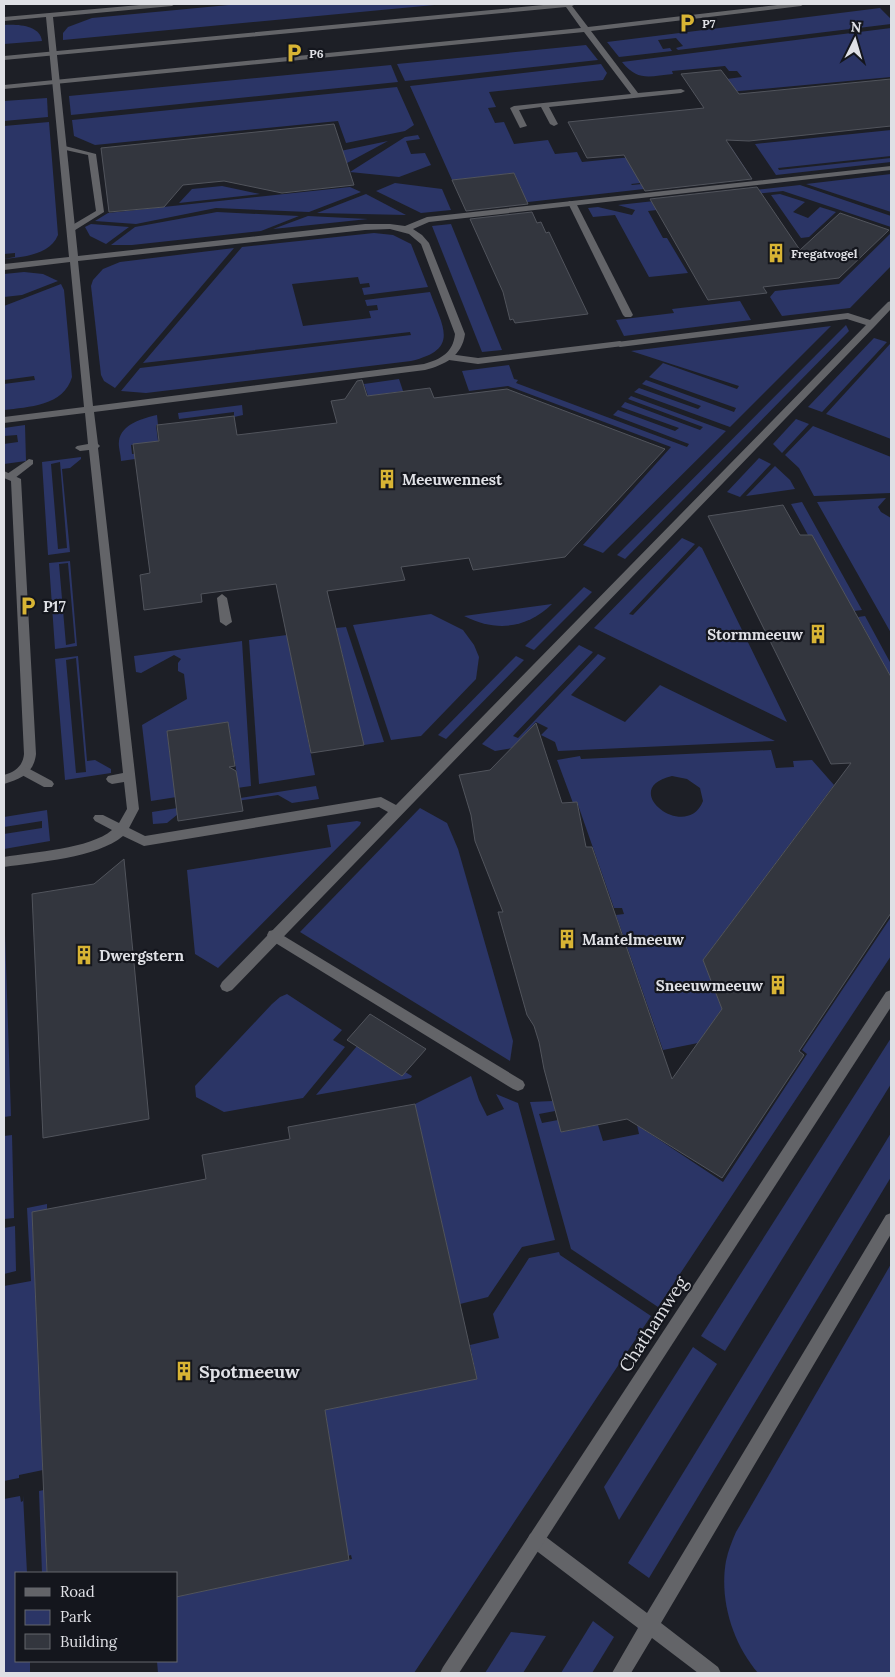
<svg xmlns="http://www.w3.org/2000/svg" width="895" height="1677" font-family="Lora,serif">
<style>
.green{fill:#2b3566;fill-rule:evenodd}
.building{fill:#33363e;stroke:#51545c}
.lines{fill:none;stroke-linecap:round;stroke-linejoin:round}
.lane{fill:#636468;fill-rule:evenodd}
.street{fill:#636468;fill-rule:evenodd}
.labels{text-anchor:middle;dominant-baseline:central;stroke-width:4.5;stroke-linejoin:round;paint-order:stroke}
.far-poi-label{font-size:12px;font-weight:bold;fill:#dfe0e5;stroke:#14161d;text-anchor:start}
.poi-label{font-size:15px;font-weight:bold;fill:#dfe0e5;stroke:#14161d;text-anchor:start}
.near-street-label{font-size:18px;fill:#dfe0e5;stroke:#14161d}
.near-poi-label{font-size:18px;font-weight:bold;fill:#dfe0e5;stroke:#14161d;text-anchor:start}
</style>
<rect width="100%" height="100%" fill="#1d1f26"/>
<!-- green -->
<g class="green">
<polygon points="239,4 445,4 63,40 63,33 68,27 92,18"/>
<polygon points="880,8 891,19 891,24 678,50 676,48 683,46 676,38 658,40 663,49 670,48 672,51 619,57 607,42"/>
<path d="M4,25C17,24 40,25 42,41L4,44Z"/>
<path d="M891,28V77L696,95V83L742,77L737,71H729L725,66L672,71L673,74C650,76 638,82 622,62Z"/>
<polygon points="586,45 598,60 405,81 397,64"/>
<path d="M601,64L607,73L603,80L489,92L496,107L488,108L495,123L504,122L514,144L548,140L555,154L577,152L582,162L731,147L751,177L501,205L507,192L522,190L514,173L452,180L410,86ZM739,172L740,174L632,185L631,184Z"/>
<polygon points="391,65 398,82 71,115 69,96"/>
<polygon points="397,87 414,125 405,131 346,143 338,121 95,145 74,136 72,120"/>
<polygon points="47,98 48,117 4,121 4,101"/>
<path d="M49,122L58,235C50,255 23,257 4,259L15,257V253L4,254V126Z"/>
<polygon points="891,130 891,156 778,168 779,170 891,158 891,162 776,175 755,144"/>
<polygon points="418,135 420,139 406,141 411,154 425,153 431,165 399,177 350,172 405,137"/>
<polygon points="388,141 334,170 307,158"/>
<polygon points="891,174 891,212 806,184"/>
<polygon points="395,183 442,189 451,210 421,213 376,191"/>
<polygon points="800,185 891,216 891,227 783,191 717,198 720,203 648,211 663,238 667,238 688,273 649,277 615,215 593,217 588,208 598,207 632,215 635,210 618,205"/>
<polygon points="222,186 260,194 179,203 192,189"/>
<polygon points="350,187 361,192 309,212 216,208 136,224 95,221 108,213"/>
<polygon points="366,194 406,215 317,213"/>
<polygon points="780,194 805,202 793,212 808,218 820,207 836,212 809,237 801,238 771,195"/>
<polygon points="217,212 299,216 261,231 132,245 111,245 135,227"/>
<polygon points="308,216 368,219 273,229"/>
<polygon points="91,224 129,227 106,244 90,236 85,227"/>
<polygon points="451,224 502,350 482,352 432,226"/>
<path d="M374,233L393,235L411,244L428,287L364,295L362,288L370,287L369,283L360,284L358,277L292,284L303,326L371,318L369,311L378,310L377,305L367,306L365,300L430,292C443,328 460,349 411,361L146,393L121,391L140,368L411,335L410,332L143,363L242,247Z"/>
<polygon points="891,233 891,266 850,308 782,316 770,297 775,291 839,284"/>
<polygon points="234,248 115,388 104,381 101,375 91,286 93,280 103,269 120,262"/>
<polygon points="24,272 43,274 58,281 22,295 4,297 4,274"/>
<path d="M61,284L64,290L72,377C64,406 28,407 4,410V384L35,380L34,376L4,380V306Z"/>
<polygon points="740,301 751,320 624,336 616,320 674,313 672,309"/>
<polygon points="846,325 849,331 625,559 617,555"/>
<polygon points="831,326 730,427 634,392 639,388 698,409 701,406 642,384 646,380 734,412 736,408 649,377 663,363 737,389 739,386 631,351"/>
<polygon points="874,338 887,342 822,412 808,407"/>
<polygon points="890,344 891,344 891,439 826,414"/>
<polygon points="509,365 514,379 518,380 516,383 687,447 689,444 613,415 618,410 675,431 679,428 621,407 625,402 700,430 703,427 628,399 631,396 726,431 603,553 583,545 671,447 508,386 469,391 462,371"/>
<polygon points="399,379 403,391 368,396 364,384"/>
<polygon points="242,405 243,415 234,417 234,412 179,419 178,413"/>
<path d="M157,415L158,425H156L158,441L131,445L132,454L160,451L135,459L121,461C121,454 118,447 119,441C121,424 144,418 157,415Z"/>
<polygon points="796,419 809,424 782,453 773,444"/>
<polygon points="25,425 26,461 4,464 4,444 18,442 17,435 4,436 4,428"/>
<polygon points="813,426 891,457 891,493 814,496 799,468 785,455"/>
<path d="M81,457V459L70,468L62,469L70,552L48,555L42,462ZM60,462L67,548L58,549L51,464Z"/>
<polygon points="759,458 771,464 740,497 727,492"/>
<polygon points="775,466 790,480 795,489 746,496"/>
<polygon points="886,498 878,507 881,512 891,518 891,633 817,502"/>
<polygon points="802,502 862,610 854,611 812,535 808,535 791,504"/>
<polygon points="682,538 695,544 629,614 633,615 699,546 702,548 787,722 594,628"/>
<path d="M70,561L77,646L55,649L49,563ZM68,563L75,643L66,645L59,564Z"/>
<polygon points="584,587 592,592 534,650 525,646"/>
<path d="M552,604C526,629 496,632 464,616Z"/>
<polygon points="431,614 463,630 474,645 479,657 476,679 421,736 391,740 353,625"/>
<polygon points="865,616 891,664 891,677 858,617"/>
<polygon points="346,627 384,742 364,745 336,628"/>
<polygon points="287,635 315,775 259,784 249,640"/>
<polygon points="242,641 251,786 230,789 237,775 228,722 167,731 174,785 183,796 151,801 142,725 187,699 184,674 178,671 178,663 181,659 174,655 141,673 136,672 134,656"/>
<polygon points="579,645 593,652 513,736 518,738 598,654 606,658 571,695 625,722 660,685 775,741 558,751 555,742 541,735 548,728 536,722 520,739 530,745 495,751 482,744"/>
<path d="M78,656L87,761L95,760L111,769V773L65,780L55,659ZM76,658L86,772L76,773L66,660Z"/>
<polygon points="516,656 524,660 446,739 438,735"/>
<path d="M771,750L776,768L794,767L793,761L812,760L834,785L703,960L722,1009L698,1043L663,1050L616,915L624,914L622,908H614L577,802L573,803L557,760L580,756L581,759ZM672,776L687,779L700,788L703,801C687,843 616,789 672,776Z"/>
<polygon points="316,786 319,799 292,803 278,795 229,802 183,810 167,823 153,824 152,812"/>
<polygon points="420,808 447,823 458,849 513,1041 510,1061 300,932"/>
<polygon points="47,810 50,841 4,849 4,834 42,828 42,821 4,827 4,817"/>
<polygon points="357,821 361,822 360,825 218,968 195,954 187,870 331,847 327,825"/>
<polygon points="4,904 11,1116 4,1117"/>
<polygon points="891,917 891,956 658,1307 571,1249 530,1102 553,1101 555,1111 539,1114 542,1123 558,1120 562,1132 598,1125 603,1141 639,1134 637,1125 723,1182 807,1054 802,1050"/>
<polygon points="287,994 342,1030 333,1040 345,1047 303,1098 224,1112 196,1097 195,1086 272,1004 280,997"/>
<polygon points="891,1038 891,1084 725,1351 701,1336"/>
<polygon points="357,1046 402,1075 405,1072 412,1076 411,1078 316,1095"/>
<polygon points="471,1076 479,1100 487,1116 504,1109 496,1094 518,1103 555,1240 522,1247 488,1297 460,1304 415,1104"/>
<polygon points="891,1133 891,1177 649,1578 628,1563"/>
<polygon points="12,1135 14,1218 4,1219 4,1136"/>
<polygon points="47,1204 47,1210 32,1212 43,1470 19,1475 19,1478 4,1481 4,1286 31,1281 27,1208"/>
<polygon points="15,1226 16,1271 4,1274 4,1228"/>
<polygon points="559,1252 560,1255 651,1316 414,1673 158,1673 157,1661 176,1661 176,1597 352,1559 351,1555 348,1556 325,1410 477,1379 470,1345 499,1338 493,1314 529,1258"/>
<path d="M891,1264V1673H758C733,1644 719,1600 726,1561C728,1551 732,1541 736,1532Z"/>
<polygon points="693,1347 717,1364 619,1520 604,1487"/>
<polygon points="44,1490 47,1573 42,1573 39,1491"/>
<polygon points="23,1495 27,1573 16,1573 16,1661 30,1661 30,1673 4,1673 4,1499 20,1496 21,1502 23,1501"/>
<polygon points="593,1621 614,1637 592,1673 561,1673"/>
<polygon points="511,1632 546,1636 523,1673 485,1673"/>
</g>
<!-- building -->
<g class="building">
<polygon points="721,70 739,94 891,79 891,126 749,141 726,140 752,179 645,191 624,155 587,158 568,122 704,108 681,74"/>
<polygon points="334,124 354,185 282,193 224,181 183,185 164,207 109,212 101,148"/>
<polygon points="514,173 528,204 466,211 452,180"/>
<polygon points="757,187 800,250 840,213 889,230 839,278 763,287 767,293 708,300 650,199"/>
<polygon points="532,212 537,223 541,222 546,233 549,232 588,314 515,323 513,319 510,320 503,292 470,219"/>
<polygon points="362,380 367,396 430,388 434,398 507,389 665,449 565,557 473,570 469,558 401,567 405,580 327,591 364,745 311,753 276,584 201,594 202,602 144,610 140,575 150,573 133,444 159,441 157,425 234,416 237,435 337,423 331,401 345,399 357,381"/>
<polygon points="783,505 800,535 812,535 891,677 891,913 799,1051 804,1055 722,1178 627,1119 561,1132 544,1069 539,1042 534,1026 527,1015 498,912 503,912 475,841 471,815 459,775 490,770 536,723 562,803 577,802 586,847 592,847 672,1079 722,1009 703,960 851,763 831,764 708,516"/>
<polygon points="228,722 235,766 229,767 236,771 243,811 178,821 167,731"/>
<polygon points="124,859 149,1119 43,1138 32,894 94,884"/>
<polygon points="370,1014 426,1049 402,1076 347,1040"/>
<polygon points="415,1104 477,1379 325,1410 349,1560 176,1597 176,1573 47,1573 32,1212 206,1179 202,1155 290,1139 288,1127"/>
</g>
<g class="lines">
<!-- lane -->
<g class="lane">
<polygon points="554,4 576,4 572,6 588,27 786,4 804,4 801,6 591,31 638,93 681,89 685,91 681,93 549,107 558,124 554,126 550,124 541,107 519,110 527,126 520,128 510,108 514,106 631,94 584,32 4,89 4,85 581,28 566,7 4,60 4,56"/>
<polygon points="61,145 96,154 104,212 72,232 69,231 69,227 96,211 88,155 61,149"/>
<polygon points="569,201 576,203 633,315 631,317 625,317 623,315 568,203"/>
<polygon points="620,341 625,344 623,346 478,364 449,360 444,357 449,354 478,358"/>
<path d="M4,471L21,479L36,754C34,773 21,779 4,784V775C15,772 23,766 24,754L11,481L4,478Z"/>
<polygon points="274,930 523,1081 525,1085 523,1089 518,1091 513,1089 269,939 267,935 269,931"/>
<polygon points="891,1213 891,1234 661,1623 718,1667 721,1673 698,1673 652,1638 631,1673 612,1673 638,1628 530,1546 527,1540 530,1534 536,1531 542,1534 647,1613 886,1215"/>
</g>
<!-- street -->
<g class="street">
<path d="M151,4H175L172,6L53,17L78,256L365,224H390L405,226L427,217L891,166V170L429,222L413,229L422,235L429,243L465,334C462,356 445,365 425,370L94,412L98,444L100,446L98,448L139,809L129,828L145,836L381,797L396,805L866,325L847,319L620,347L615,344L617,342L848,313L870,320L888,302L891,301V309L875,326L232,990L227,992L222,990L220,986L222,982L388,812L379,807L144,846L123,836C97,858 37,862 4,867V857C33,852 90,849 112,830L95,821L93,818L95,815H103L119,823L127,809L124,782L112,784L108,782L106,779L108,776L123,773L89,450L80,451L75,448L77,446L88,444L85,413L4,423V417L84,407L70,262L4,270V264L69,257L46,17L4,21V17ZM390,229L409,234L421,244L455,334C453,353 441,359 424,364L93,406L78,261L365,230Z"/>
<polygon points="29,459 33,460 33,464 15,478 7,478 7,474"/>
<polygon points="222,594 227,598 232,622 226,626 220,622 217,598"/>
<polygon points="24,766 52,781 54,784 52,787 44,787 20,774 18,771 20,768"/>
<polygon points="891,990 891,1007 459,1673 440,1673 443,1667 886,992"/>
</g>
</g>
<!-- icons -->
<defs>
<symbol id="parking-bare" viewBox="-9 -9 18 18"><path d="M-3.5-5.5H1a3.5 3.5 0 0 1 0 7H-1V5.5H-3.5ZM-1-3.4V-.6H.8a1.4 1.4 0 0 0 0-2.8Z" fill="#d8b434" stroke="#14161d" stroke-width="2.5" paint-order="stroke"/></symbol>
<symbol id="building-bare" viewBox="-9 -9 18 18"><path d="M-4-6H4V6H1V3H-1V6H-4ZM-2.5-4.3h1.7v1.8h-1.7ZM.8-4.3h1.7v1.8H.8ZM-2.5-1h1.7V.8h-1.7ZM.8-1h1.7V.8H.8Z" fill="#d8b434" stroke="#14161d" stroke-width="2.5" paint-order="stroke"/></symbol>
</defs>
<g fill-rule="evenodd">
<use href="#parking-bare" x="673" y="9" width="28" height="28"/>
<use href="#parking-bare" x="280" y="39" width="28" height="28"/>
<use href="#building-bare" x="762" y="239" width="28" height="28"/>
<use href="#building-bare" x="373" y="465" width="28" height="28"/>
<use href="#parking-bare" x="14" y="592" width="28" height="28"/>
<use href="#building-bare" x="804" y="620" width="28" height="28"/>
<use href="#building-bare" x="553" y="925" width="28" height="28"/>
<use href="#building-bare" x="70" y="941" width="28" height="28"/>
<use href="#building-bare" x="764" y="971" width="28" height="28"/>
<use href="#building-bare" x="170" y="1357" width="28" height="28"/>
</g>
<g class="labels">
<!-- far-poi labels -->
<g class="far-poi-label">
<text x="702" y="23">P7</text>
<text x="309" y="53">P6</text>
<text x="791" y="253">Fregatvogel</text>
</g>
<!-- poi labels -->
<g class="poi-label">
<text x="402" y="479">Meeuwennest</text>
<text x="43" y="606">P17</text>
<text x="803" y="634" text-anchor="end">Stormmeeuw</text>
<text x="582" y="939">Mantelmeeuw</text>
<text x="99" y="955">Dwergstern</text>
<text x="763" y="985" text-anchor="end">Sneeuwmeeuw</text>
</g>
<!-- near-street labels -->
<g class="near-street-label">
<text transform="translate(653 1324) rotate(-57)">Chathamweg</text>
</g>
<!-- near-poi labels -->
<g class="near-poi-label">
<text x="199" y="1371">Spotmeeuw</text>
</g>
</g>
<!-- border -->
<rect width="895" height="1677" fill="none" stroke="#dfe0e5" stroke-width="10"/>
<!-- legend -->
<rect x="15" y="1572" width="162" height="90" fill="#14161d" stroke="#65676d"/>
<rect x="25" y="1588" width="25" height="8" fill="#636468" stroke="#65676d"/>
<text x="60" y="1597" font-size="15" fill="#dfe0e5">Road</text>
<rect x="25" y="1610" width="25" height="15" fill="#2b3566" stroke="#65676d"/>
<text x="60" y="1622" font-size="15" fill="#dfe0e5">Park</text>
<rect x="25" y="1634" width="25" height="15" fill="#33363e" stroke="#65676d"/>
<text x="60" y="1647" font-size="15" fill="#dfe0e5">Building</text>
<!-- north arrow -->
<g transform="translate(855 40) rotate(5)" stroke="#14161d" stroke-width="4" paint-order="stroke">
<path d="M0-4L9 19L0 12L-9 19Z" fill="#dfe0e5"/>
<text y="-8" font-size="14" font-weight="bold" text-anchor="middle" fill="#dfe0e5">N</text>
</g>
</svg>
